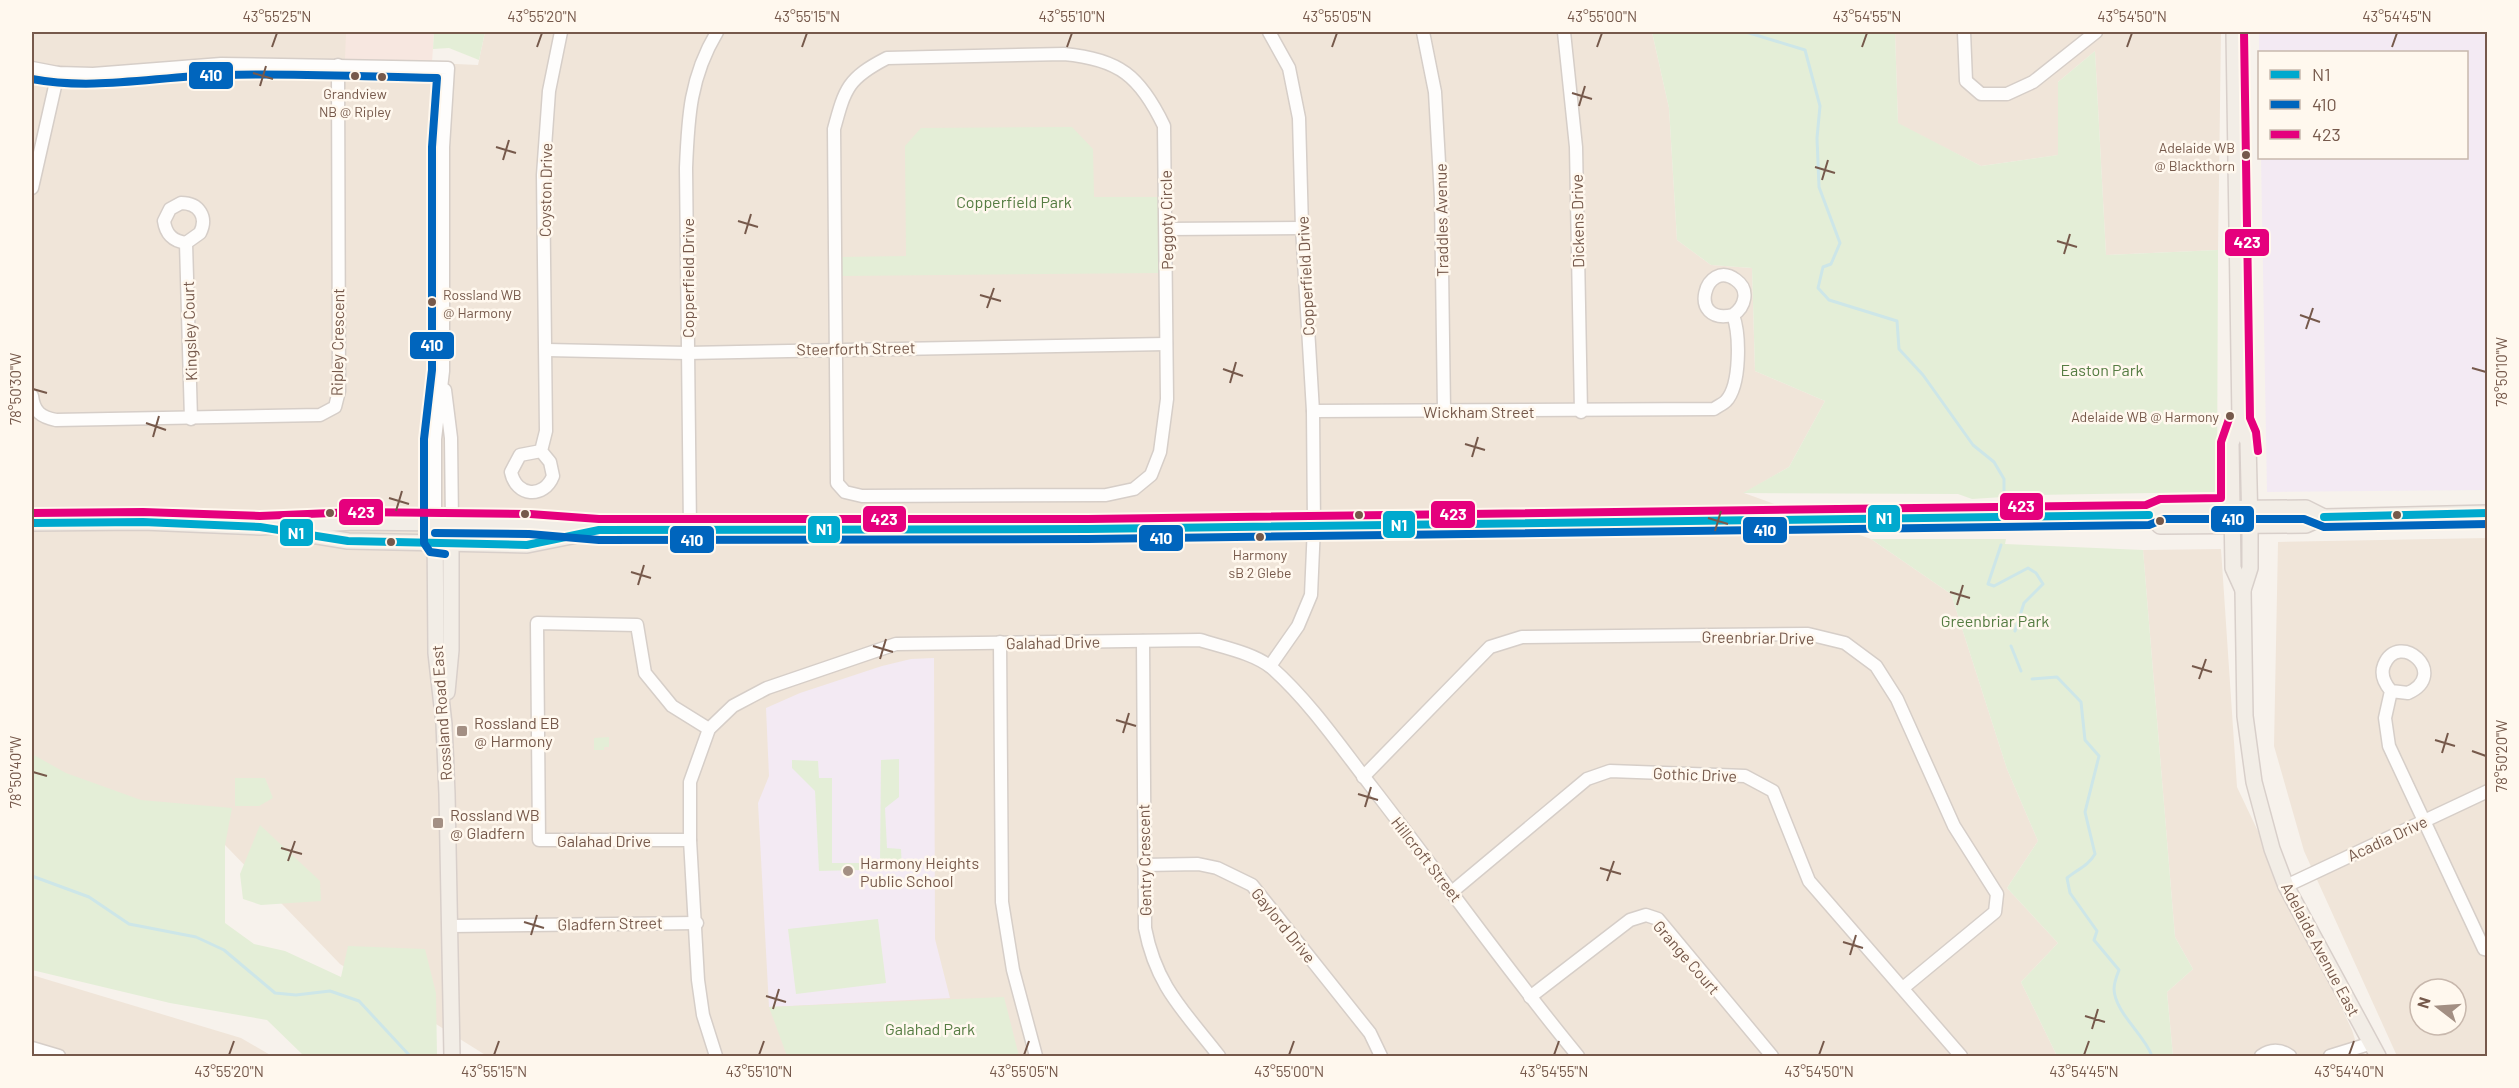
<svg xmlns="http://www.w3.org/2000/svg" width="2519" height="1088" font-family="Barlow,sans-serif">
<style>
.residential{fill:#f0e5d9;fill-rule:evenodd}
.commercial{fill:#f7e7e0}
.education{fill:#f3eaf3}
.green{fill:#e4eed7}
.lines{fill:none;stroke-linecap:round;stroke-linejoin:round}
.stream{stroke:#cde6e8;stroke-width:3}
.minor-casing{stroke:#d6cec8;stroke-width:15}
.major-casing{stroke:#d8cfca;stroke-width:18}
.minor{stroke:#fefdfc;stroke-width:12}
.major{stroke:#f2ede6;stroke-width:15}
.bus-1-casing{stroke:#fff8ee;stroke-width:12}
.bus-2-casing{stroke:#fff8ee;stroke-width:12}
.bus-3-casing{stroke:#fff8ee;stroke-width:12}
.bus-1{stroke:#00a9ce;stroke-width:8}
.bus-2{stroke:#0065bd;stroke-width:8}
.bus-3{stroke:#e5007d;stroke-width:8}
.ticks{fill:none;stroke:#76594b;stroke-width:2}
.bus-dot{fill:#76594b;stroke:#fff8ee;stroke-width:2}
.poi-dot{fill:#a38f83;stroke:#fff8ee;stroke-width:2}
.labels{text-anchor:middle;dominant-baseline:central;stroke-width:5;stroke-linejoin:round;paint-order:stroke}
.bus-label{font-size:14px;fill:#76594b;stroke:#fff8ee}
.street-label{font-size:16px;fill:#76594b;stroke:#fff8ee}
.park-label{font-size:16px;fill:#557c42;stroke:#fff8ee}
.poi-label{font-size:16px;fill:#76594b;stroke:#fff8ee;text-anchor:start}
.line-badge{stroke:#fff8ee;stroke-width:2}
.badge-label{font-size:16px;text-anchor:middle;font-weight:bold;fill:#fff}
.neatline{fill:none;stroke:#76594b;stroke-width:2}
.ticks-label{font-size:15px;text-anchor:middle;fill:#76594b}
</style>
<rect width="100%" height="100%" fill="#f7f2ec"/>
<!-- residential -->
<g class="residential">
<polygon points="32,32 346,32 346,59 478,65 485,32 1652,32 1669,108 1677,240 1711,265 1752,268 1755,371 1825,401 1789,467 1744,493 1871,539 1951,594 2007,769 2038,841 2007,888 2058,943 2021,982 2057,1056 487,1056 340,964 225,845 32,760"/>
<polygon points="1895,32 2221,32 2218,250 2106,255 2095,51 2058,82 2059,155 1981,166 1898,124"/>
<path d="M2487,538V1056H2397L2304,851L2274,746L2278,542ZM2420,989H2456V1025H2420Z"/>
<polygon points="2221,549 2237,787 2352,1030 2360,1056 2173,1056 2167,992 2193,969 2175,937 2143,550"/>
<polygon points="32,975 241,1038 272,1056 32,1056"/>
</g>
<!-- commercial -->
<polygon class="commercial" points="346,32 434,32 432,62 345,59"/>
<!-- education -->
<g class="education">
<polygon points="2259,32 2487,32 2487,490 2267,492 2261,158 2466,158 2466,52 2260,52 2259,58"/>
<polygon points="934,658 935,939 950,998 769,1007 758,803 769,776 766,708 800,693 882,666 911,659"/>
</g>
<!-- green -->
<g class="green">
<polygon points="434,32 485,32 479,60 449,48 433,49"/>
<polygon points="1652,32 1895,32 1898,123 1981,166 2058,155 2058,82 2095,51 2106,255 2218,250 2217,490 2214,492 2034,495 1972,499 1958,494 1743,493 1789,467 1825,401 1755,371 1752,268 1711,265 1677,240 1669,108"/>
<polygon points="1072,127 1093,149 1094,197 1158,197 1159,273 841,276 841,257 906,256 905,146 921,128"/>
<polygon points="1871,539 2006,539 2005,544 2143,550 2175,937 2193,969 2167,992 2173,1056 2057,1056 2021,982 2058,943 2007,888 2038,841 2007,769 1951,594"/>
<polygon points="609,737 609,747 604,747 604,750 594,750 594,738"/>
<polygon points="32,754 66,773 141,800 232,808 225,845 225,923 254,944 285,951 341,977 348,946 425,949 436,993 437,1056 304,1056 267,1020 170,1003 32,970"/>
<polygon points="899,759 899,797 885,808 887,848 901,849 902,869 819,871 815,791 792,768 792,760 818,761 819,778 832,778 832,863 880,863 881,760"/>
<polygon points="235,778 265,778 273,798 259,806 235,806"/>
<polygon points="260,825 320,881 321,901 261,905 243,899 240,874"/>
<polygon points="878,919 886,983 796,994 788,929"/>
<polygon points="1004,997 1019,1056 787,1056 769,1007"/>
</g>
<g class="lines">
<!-- stream -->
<g class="stream">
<polyline points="1746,32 1805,50 1820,106 1817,138 1819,187 1840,243 1831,264 1823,267 1818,288 1829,300 1897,321 1899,349 1923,375 1973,445 1994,462 2004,479 2004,496"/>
<polyline points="2001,545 1988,584 1994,586 2028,568 2036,573 2043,584 2024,603 2015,631"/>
<polyline points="2011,646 2021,671"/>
<path d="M2032,679L2057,677L2081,702L2085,740L2099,756L2085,812L2095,854C2088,866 2078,869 2067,878L2070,893L2097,931L2094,940L2119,970C2117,975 2114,983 2114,989C2115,1013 2144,1034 2152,1056"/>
<polyline points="32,876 89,897 129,924 196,937 224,950 275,993 296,995 330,991 359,1001 410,1056"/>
</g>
<defs>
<g id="minor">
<polyline points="1269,32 1289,68 1299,118 1302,228 1313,411 1314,526 1311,595 1298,626 1270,666"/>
<polyline points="1423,32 1435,92 1441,198 1444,410"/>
<polyline points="1564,32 1576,147 1581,412"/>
<polyline points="1964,32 1966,81 1981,94 2007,94 2033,82 2096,32"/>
<path d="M1064,54C1119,59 1140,76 1164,126L1167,399L1160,452L1151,475L1134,489L1106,495L862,496L845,492L837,483L834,129C845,88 848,78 887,58Z"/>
<polyline points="32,68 58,73 93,74 221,64 448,68 443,147 443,371 435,439 435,523"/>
<polyline points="32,188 58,73"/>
<polyline points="1166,229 1302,228"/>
<path d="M186,243L200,233C208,217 199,203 181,203L170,209L164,221C166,235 173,241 186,243L191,419"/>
<polyline points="547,350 687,353 1166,344"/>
<polyline points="445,390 451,438 452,523"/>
<path d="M32,396C34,412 41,417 56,420L320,415L335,407L339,391L338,65"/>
<path d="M1313,411L1714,409C1718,406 1723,404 1726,401C1741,385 1740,334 1733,315C1745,307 1750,290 1736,280C1705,257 1686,326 1733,315"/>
<path d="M541,451L550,462L553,476C544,499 516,497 511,472L520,455L541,451L546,431L543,175L549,91L561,32"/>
<path d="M690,530L686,168C688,117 690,77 717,32"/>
<path d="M1143,641L1145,928C1156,986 1184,1011 1219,1056"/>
<polyline points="1000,642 1002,902 1013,970 1036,1056"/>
<path d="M2391,691L2408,693C2450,674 2399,629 2384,665C2380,675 2385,684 2391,691L2385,718L2389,746L2484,949L2488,950"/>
<polyline points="1363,777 1490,647 1522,637 1808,634 1845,643 1876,666 1897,699 1954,826 1997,894 1995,912 1903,988"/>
<polyline points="690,840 539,840 537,623 637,625 645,673 672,706 709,729"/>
<polyline points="1144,865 1198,864 1217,868 1252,885 1370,1033 1381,1056"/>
<polyline points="2286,886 2488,791"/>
<polyline points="1453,891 1587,779 1610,771 1745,776 1773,791 1809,881 1961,1056"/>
<polyline points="451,926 697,923"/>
<polyline points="1530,997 1630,920 1646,915 1658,919 1772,1056"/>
<polyline points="32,1048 59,1056"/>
<path d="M716,1056L703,1015L698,980L690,840V782L709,729L733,706L767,688L896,644L1200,640C1222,647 1254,653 1272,668C1310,702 1340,746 1371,786C1441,876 1506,969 1578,1056"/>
<path d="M2261,1056C2270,1049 2281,1049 2290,1056"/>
<polyline points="2330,1056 2372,1043"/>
</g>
<g id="major">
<polyline points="2234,32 2240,420 2248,442 2250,526 2250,568 2243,590 2245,716 2254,782 2272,849 2286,886 2378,1056"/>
<polyline points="2240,420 2231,443 2232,508 2233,568 2243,590"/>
<polyline points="2149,515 2160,526 2306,525 2324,517 2488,513"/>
<polyline points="32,523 143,522 260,527 355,522 530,524 599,530 1088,529 1904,520 2001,516 2149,515 2161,509 2306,508 2324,517"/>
<polyline points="435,523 436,653 444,724 447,794 452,1056"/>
<polyline points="293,532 348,541 527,545 582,534"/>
<polyline points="447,692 451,650 451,536"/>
</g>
</defs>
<!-- minor casing -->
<use href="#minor" class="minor-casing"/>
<!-- major casing -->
<use href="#major" class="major-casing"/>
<!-- minor -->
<use href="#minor" class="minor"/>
<!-- major -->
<use href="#major" class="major"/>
<defs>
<g id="bus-1">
<polyline points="2324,517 2488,513"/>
<polyline points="32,523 143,522 260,527 348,541 527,545 599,530 1088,529 2149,515"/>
</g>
<g id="bus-2">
<path d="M32,79C95,91 158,76 222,75C294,73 365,77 437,78L432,147V370L424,439V543L430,552L445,554"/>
<polyline points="435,533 529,534 599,540 1088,539 2149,525 2164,519 2304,519 2324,527 2488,524"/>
</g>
<g id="bus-3">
<polyline points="2244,32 2250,418 2256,432 2258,451"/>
<polyline points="32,513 143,512 260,516 355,512 530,514 599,519 1088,519 2146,505 2160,499 2221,498 2221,442 2230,416"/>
</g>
</defs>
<!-- bus-1 casing -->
<use href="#bus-1" class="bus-1-casing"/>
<!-- bus-2 casing -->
<use href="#bus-2" class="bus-2-casing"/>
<!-- bus-3 casing -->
<use href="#bus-3" class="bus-3-casing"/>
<!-- bus-1 -->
<use href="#bus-1" class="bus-1"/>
<!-- bus-2 -->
<use href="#bus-2" class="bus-2"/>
<!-- bus-3 -->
<use href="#bus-3" class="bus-3"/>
</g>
<!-- ticks -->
<path class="ticks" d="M272,47L277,33M537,47L542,33M802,47L807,33M1067,47L1072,33M1332,47L1337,33M1597,47L1602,33M1862,47L1867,33M2127,47L2132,33M2392,47L2397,33M253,73L273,79M260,86L266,66M1572,93L1592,99M1579,106L1585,86M496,147L516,153M503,160L509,140M1815,167L1835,173M1822,180L1828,160M738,221L758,227M745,234L751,214M2057,241L2077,247M2064,254L2070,234M980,295L1001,301M987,308L994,288M2300,315L2320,322M2306,329L2313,308M2472,368L2486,372M1223,369L1243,376M1230,383L1236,362M33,389L47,393M146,423L166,430M153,437L159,416M1465,444L1485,450M1472,457L1478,437M389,498L409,504M396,511L402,491M1708,518L1728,524M1715,531L1721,511M631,572L651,578M638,585L644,565M1950,592L1970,598M1957,605L1963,585M873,646L893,652M880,659L886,639M2192,666L2212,672M2199,679L2206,659M1116,720L1136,726M1123,733L1129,713M2435,740L2455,746M2472,751L2486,756M2442,753L2448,733M33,772L47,776M1358,794L1378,800M1365,807L1371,787M281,848L302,854M288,861L295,841M1600,868L1621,874M1607,881L1614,861M524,922L544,928M531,935L537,915M1843,942L1863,948M1850,955L1856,935M766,996L786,1002M773,1009L779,989M2085,1016L2105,1022M2092,1029L2098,1009M229,1055L234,1041M494,1055L499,1041M759,1055L764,1041M1024,1055L1029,1041M1289,1055L1294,1041M1554,1055L1559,1041M1819,1055L1824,1041M2084,1055L2089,1041M2349,1055L2354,1041"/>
<!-- markers -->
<g class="bus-dot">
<circle cx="355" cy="76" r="5"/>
<circle cx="382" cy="77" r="5"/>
<circle cx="2246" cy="155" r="5"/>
<circle cx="432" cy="302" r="5"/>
<circle cx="2230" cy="416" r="5"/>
<circle cx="330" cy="513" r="5"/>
<circle cx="525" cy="514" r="5"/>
<circle cx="1359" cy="515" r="5"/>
<circle cx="2397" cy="515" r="5"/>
<circle cx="2160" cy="521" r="5"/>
<circle cx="1260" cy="537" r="5"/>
<circle cx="391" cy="542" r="5"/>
</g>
<g class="poi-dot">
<rect x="456" y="725" width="12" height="12" rx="3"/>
<rect x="432" y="817" width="12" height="12" rx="3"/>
<circle cx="848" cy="871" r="6"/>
</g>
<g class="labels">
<!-- bus labels -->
<g class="bus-label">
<text x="355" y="93">Grandview<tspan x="355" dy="18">NB @ Ripley</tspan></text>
<text x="2235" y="147" text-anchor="end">Adelaide WB<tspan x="2235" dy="18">@ Blackthorn</tspan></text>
<text x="443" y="294" text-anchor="start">Rossland WB<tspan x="443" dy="18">@ Harmony</tspan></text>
<text x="2219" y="416" text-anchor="end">Adelaide WB @ Harmony</text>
<text x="1260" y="554">Harmony<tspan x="1260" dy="18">sB 2 Glebe</tspan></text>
</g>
<!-- street labels -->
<g class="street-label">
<text transform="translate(545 190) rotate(-89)">Coyston Drive</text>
<text transform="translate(1166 220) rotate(-91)">Peggoty Circle</text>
<text transform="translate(1441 220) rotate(-91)">Traddles Avenue</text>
<text transform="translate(1577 221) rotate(-91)">Dickens Drive</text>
<text transform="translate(1305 276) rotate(-93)">Copperfield Drive</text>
<text transform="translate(687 278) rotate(-90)">Copperfield Drive</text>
<text transform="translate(189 331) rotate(-92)">Kingsley Court</text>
<text transform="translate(337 342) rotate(-89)">Ripley Crescent</text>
<text transform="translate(856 348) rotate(-1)">Steerforth Street</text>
<text x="1479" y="411">Wickham Street</text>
<text transform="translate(1758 637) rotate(1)">Greenbriar Drive</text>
<text transform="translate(1053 642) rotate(-1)">Galahad Drive</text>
<text transform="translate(441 713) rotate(-94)">Rossland Road East</text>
<text transform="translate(1695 774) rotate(2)">Gothic Drive</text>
<text transform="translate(2387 838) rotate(-25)">Acadia Drive</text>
<text x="604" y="840">Galahad Drive</text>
<text transform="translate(1427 859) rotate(52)">Hillcroft Street</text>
<text transform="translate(1144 860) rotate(-91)">Gentry Crescent</text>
<text transform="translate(610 923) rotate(-1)">Gladfern Street</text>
<text transform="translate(1284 925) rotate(51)">Gaylord Drive</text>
<text transform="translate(2321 949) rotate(62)">Adelaide Avenue East</text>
<text transform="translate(1687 957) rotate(49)">Grange Court</text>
</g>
<!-- park labels -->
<g class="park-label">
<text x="1014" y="201">Copperfield Park</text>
<text x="2102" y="369">Easton Park</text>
<text x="1995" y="620">Greenbriar Park</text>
<text x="930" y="1028">Galahad Park</text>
</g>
<!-- poi labels -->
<g class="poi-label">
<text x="474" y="722">Rossland EB<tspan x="474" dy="18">@ Harmony</tspan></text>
<text x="450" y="814">Rossland WB<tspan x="450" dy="18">@ Gladfern</tspan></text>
<text x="860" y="862">Harmony Heights<tspan x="860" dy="18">Public School</tspan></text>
</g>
</g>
<g class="line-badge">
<rect x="188" y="61" width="46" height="29" rx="6" fill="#0065bd"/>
<rect x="2224" y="228" width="46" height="29" rx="6" fill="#e5007d"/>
<rect x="409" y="331" width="46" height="29" rx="6" fill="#0065bd"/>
<rect x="1999" y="492" width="45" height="29" rx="6" fill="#e5007d"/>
<rect x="338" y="498" width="46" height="28" rx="6" fill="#e5007d"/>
<rect x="1430" y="500" width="46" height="29" rx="6" fill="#e5007d"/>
<rect x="1867" y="504" width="34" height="29" rx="6" fill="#00a9ce"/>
<rect x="862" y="505" width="45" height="28" rx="6" fill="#e5007d"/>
<rect x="2210" y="505" width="45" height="28" rx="6" fill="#0065bd"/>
<rect x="1382" y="510" width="34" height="29" rx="6" fill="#00a9ce"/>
<rect x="807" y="515" width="34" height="29" rx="6" fill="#00a9ce"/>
<rect x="1742" y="516" width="46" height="28" rx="6" fill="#0065bd"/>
<rect x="279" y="518" width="35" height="29" rx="6" fill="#00a9ce"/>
<rect x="1138" y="524" width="46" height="28" rx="6" fill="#0065bd"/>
<rect x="669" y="525" width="46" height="29" rx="6" fill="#0065bd"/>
</g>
<g class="badge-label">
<text x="211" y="81">410</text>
<text x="2247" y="248">423</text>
<text x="432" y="351">410</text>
<text x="2021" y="512">423</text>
<text x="361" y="518">423</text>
<text x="1453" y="520">423</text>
<text x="1884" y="524">N1</text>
<text x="884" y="525">423</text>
<text x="2233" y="525">410</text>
<text x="1399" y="531">N1</text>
<text x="824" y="535">N1</text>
<text x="1765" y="536">410</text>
<text x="296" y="539">N1</text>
<text x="1161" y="544">410</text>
<text x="692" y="546">410</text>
</g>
<!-- border -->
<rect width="2519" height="1088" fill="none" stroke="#fff8ee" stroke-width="66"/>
<!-- legend -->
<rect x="2258" y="51" width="210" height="108" fill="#fff8ee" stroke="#c8b8ad" stroke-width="1.5"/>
<rect x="2270" y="70" width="30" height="9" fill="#00a9ce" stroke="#c8b8ad" stroke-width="1.5"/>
<text x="2312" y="81" font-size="18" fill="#76594b">N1</text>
<rect x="2270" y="100" width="30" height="9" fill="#0065bd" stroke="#c8b8ad" stroke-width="1.5"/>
<text x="2312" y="111" font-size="18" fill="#76594b">410</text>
<rect x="2270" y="130" width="30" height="9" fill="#e5007d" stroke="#c8b8ad" stroke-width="1.5"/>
<text x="2312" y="141" font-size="18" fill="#76594b">423</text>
<!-- north arrow -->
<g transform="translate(2438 1007) rotate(287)"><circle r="28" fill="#fff8ee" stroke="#c8b8ad" stroke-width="1.5"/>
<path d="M0-4.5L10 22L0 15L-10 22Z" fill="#a38f83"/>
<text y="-9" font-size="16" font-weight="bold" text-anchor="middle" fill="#76594b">N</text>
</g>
<rect x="33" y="33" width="2453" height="1022" class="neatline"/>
<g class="ticks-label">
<text x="277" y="22">43°55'25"N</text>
<text x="542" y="22">43°55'20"N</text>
<text x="807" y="22">43°55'15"N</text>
<text x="1072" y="22">43°55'10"N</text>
<text x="1337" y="22">43°55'05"N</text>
<text x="1602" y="22">43°55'00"N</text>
<text x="1867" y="22">43°54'55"N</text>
<text x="2132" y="22">43°54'50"N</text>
<text x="2397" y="22">43°54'45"N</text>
<text transform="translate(2502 372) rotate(-90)" y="5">78°50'10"W</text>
<text transform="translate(16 389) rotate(-90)" y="5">78°50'30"W</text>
<text transform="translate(2502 756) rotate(-90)" y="5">78°50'20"W</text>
<text transform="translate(16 772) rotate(-90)" y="5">78°50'40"W</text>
<text x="229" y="1077">43°55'20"N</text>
<text x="494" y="1077">43°55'15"N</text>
<text x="759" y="1077">43°55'10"N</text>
<text x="1024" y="1077">43°55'05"N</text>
<text x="1289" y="1077">43°55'00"N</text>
<text x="1554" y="1077">43°54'55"N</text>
<text x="1819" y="1077">43°54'50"N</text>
<text x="2084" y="1077">43°54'45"N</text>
<text x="2349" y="1077">43°54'40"N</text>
</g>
</svg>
